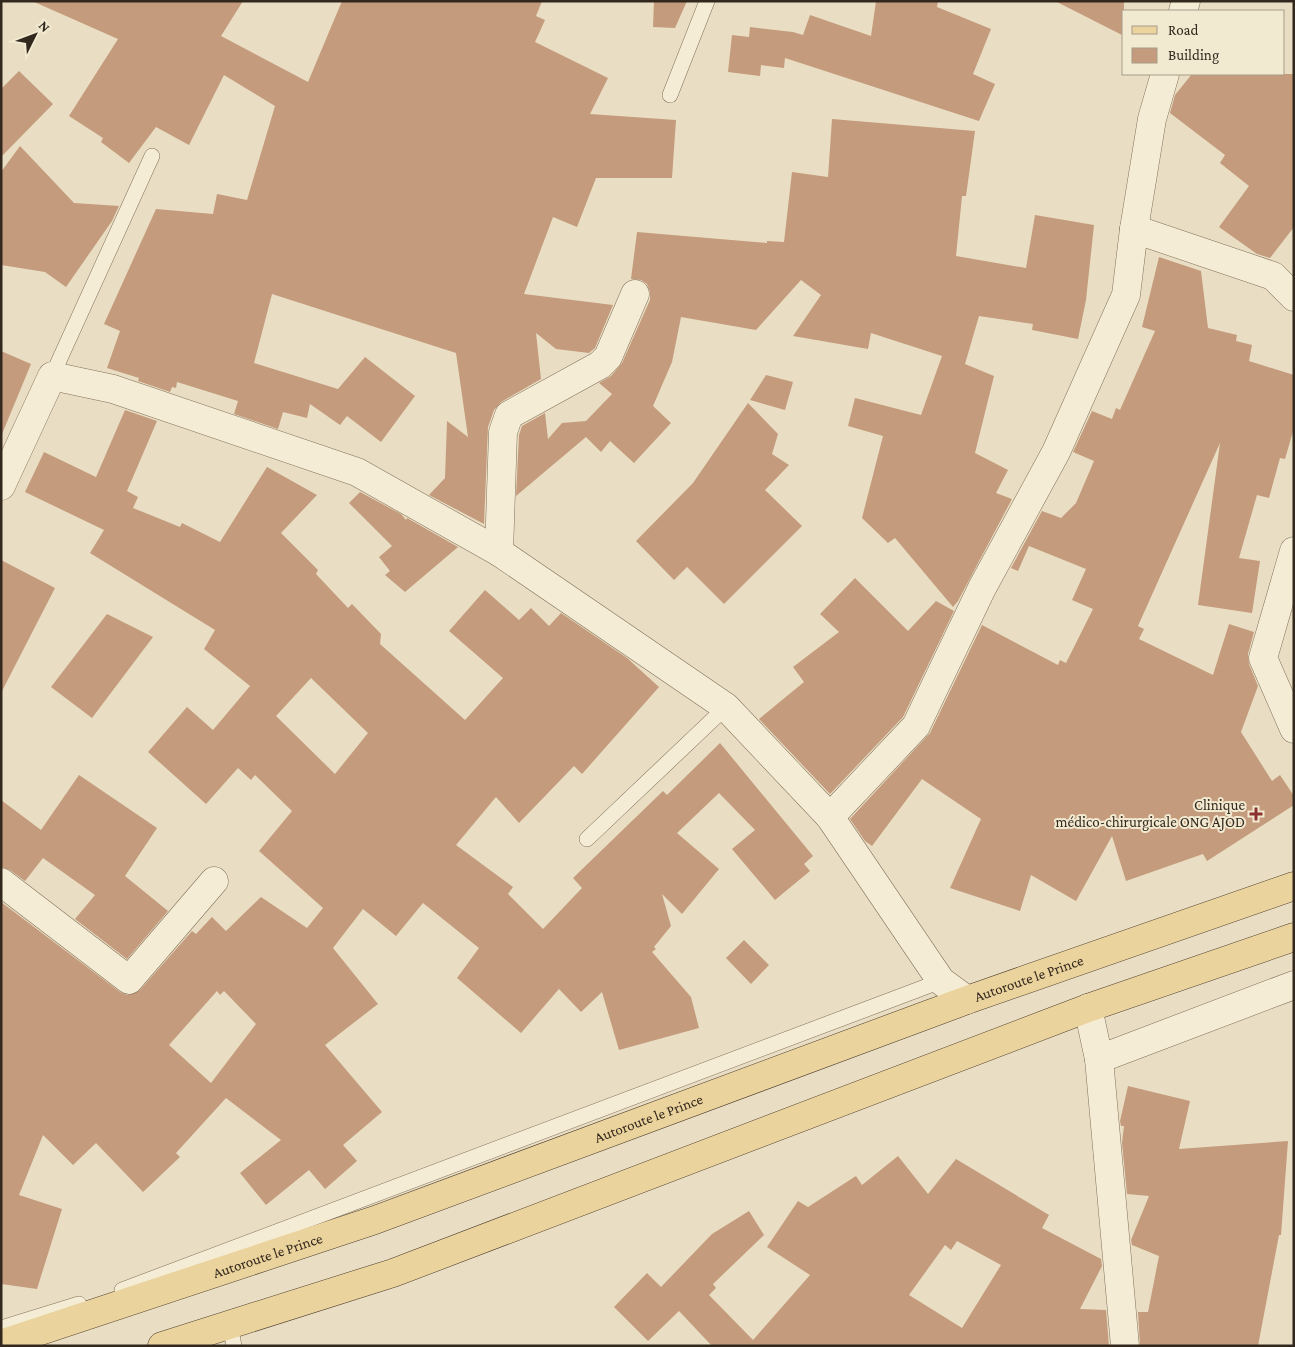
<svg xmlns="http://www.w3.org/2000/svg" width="1295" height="1347" font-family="'Crimson Pro',serif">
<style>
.building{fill:#c49b7c;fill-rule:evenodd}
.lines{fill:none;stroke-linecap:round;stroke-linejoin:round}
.service-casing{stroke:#82705b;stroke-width:16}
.minor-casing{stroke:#82705b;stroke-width:29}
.primary-casing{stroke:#503f2f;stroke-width:29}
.service{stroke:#f5ecd5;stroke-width:15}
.minor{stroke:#f5ecd5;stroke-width:28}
.primary{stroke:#ead39d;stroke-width:28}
.poi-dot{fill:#8b3231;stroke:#f2e9d1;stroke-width:2}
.labels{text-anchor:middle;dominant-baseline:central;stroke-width:4;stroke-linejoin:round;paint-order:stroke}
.poi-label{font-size:15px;fill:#33281e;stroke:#f2e9d1;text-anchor:end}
.street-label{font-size:15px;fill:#33281e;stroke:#f2e9d1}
</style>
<rect width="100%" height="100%" fill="#e9dec3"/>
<!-- building -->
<g class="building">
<polygon points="32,1 243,1 221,36 308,82 342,1 542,1 536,16 545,20 535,42 608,78 590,114 676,120 672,178 596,178 577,227 553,217 524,294 613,305 595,348 589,353 556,349 536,333 541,379 501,402 494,410 488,427 484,524 429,495 445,478 447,421 468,437 456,353 272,294 254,363 338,389 365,357 415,396 381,442 347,416 340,425 310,404 307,418 283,412 278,429 234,414 238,401 177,382 176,388 172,387 170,392 138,381 139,378 107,368 120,331 104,324 156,209 213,214 217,194 247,200 275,106 224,75 189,145 156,127 129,163 101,142 103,138 69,116 118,39"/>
<polygon points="654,1 687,1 675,28 653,27"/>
<polygon points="876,1 938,1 937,7 991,29 973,74 995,84 979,121 785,58 784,68 761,65 760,76 728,72 732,35 749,37 750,27 793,32 803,35 810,15 871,36"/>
<polygon points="1055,1 1124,1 1124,36"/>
<polygon points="19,71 53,104 1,157 1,89"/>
<polygon points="1192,74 1294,74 1294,227 1270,258 1257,254 1219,227 1249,186 1220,163 1225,155 1170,113 1175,95"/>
<polygon points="832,119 975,131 966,196 962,196 956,256 1026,268 1035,215 1094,225 1086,300 1078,339 1032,330 1033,324 979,316 965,364 994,376 975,453 1008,470 996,493 1012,499 958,601 953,607 895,538 888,543 862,518 883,436 848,426 855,398 921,415 942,356 871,333 868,349 793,336 821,295 801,280 756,330 681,317 672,362 653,406 671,423 634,463 610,441 601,452 586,437 516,496 519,435 522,426 545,413 548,439 562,423 586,421 612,394 599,383 611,376 622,363 650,300 650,292 647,284 641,280 631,279 637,232 767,243 767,241 784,242 792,172 828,177"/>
<polygon points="20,146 74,203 119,206 112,221 66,287 45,272 1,265 1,172"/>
<polygon points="1159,257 1201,271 1208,328 1237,335 1236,341 1252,345 1249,361 1294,375 1294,428 1285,459 1280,458 1269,498 1257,495 1239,558 1260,561 1252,613 1198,605 1220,443 1138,626 1144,629 1139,639 1213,675 1229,624 1254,632 1248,654 1249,664 1258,686 1241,732 1272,781 1280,775 1294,796 1294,805 1207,861 1203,854 1126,881 1112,836 1076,901 1031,875 1020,911 950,888 981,819 922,779 872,846 865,841 850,819 930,733 982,625 1058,665 1060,660 1066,663 1093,609 1072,600 1086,569 1029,546 1018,571 1011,568 1042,511 1061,518 1076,503 1094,461 1073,452 1092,411 1112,419 1116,408 1120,410 1155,331 1142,327"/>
<polygon points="1,351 31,364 2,434 1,434"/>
<polygon points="766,375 793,382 785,410 750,400"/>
<polygon points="748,403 778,434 772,454 789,465 765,490 802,526 724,604 687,567 674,580 636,541 693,483"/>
<path d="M125,410L157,421L127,491L138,497L133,508L180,527L182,523L220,542L267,467L317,495L281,533L318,570L316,574L348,608L352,604L381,634L380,644L465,720L503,678L449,631L485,590L519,620L531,608L549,626L561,613L627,658L659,687L582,774L574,766L519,823L496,797L456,845L513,887L508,894L543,929L582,888L573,878L663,791L667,795L720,743L813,856L804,864L810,871L775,900L732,849L755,830L719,793L677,833L719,869L682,914L662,894L671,926L654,947L656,949L652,952L691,997L699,1028L619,1050L602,992L581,1012L559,989L521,1033L457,978L479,948L423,903L396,936L363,909L333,948L378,1004L325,1045L382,1112L343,1145L357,1161L325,1189L309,1170L266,1205L240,1173L281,1140L226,1098L176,1153L180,1157L143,1192L96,1143L73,1165L43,1135L19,1195L62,1209L37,1289L1,1284V902L120,992L127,995L140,990L192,931L196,934L212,917L226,931L261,897L307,928L323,908L259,851L292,811L255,775L251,780L238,768L206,804L148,752L187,707L213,730L250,686L204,649L215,630L90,553L104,530L25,492L44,452L96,477ZM311,678L368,733L335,774L276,716ZM217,991L220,995L224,991L256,1024L211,1083L169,1045Z"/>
<polygon points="360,492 401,514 406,520 407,518 458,547 405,592 385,575 390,571 379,557 392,546 349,503"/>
<polygon points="1,560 55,588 1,693"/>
<polygon points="855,578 908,631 936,601 954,611 903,717 830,794 759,719 804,682 793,667 839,632 820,614"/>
<polygon points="107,614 153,637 92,718 51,687"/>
<polygon points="79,775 157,828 125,876 168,911 127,959 75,919 95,895 43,858 25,881 10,870 1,867 1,800 41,830"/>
<polygon points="744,940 769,965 751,984 726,958"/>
<polygon points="1128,1086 1190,1101 1179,1149 1288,1141 1281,1235 1279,1235 1258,1346 1140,1346 1138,1312 1148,1312 1159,1256 1132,1245 1131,1240 1149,1196 1127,1194 1122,1143 1124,1126 1121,1126 1120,1121"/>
<path d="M898,1156L928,1194L956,1159L1049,1215L1042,1228L1101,1259L1102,1266L1080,1309L1106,1310L1109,1346H712L679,1311L648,1341L614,1307L647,1273L661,1287L712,1234L749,1211L764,1235L713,1284L716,1288L709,1295L753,1340L810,1275L767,1247L798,1201L808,1207L856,1176L862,1185ZM957,1241L1001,1265L962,1328L909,1295L945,1245L951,1250Z"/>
</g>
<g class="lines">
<defs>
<g id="service">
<polyline points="670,95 707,1"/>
<polyline points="52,376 152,156"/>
<polyline points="587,839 726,707"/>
<polyline points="122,1290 941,981"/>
<polyline points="230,1325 234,1346"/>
<polyline points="1,1328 79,1304"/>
</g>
<g id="minor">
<polyline points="1183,11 1186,1"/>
<polyline points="1134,229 1273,276 1294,297"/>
<polyline points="1,486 52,376 113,389 357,472 499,552 726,707 830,817 941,981 967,1000"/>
<polyline points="1294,551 1263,658 1294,729"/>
<polyline points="499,552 503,432 509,415 600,365 608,357 635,294"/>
<polyline points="830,817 916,726 982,588 1056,452 1126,295 1134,229 1152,119 1165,74"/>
<polyline points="1,882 129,980 214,881"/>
<polyline points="1088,1008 1099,1059 1125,1346"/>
<polyline points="1099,1059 1294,985"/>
</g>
<g id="primary">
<path id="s1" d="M1,1344L375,1220L967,1000L1294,886"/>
<polyline points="162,1346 393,1273 1088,1008 1294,937"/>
</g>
</defs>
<!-- service casing -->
<use href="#service" class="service-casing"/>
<!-- minor casing -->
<use href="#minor" class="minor-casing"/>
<!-- primary casing -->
<use href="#primary" class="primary-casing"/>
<!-- service -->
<use href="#service" class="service"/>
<!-- minor -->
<use href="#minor" class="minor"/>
<!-- primary -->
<use href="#primary" class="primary"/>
</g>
<!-- markers -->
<path class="poi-dot" d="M1253.5 806.5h5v5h5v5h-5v5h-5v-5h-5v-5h5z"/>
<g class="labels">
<!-- poi labels -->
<g class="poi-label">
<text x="1245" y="805">Clinique<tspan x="1245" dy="17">médico-chirurgicale ONG AJOD</tspan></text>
</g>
<!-- street labels -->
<g class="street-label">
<text stroke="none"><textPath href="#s1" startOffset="1091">Autoroute le Prince</textPath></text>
<text stroke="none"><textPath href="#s1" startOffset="686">Autoroute le Prince</textPath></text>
<text stroke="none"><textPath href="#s1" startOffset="281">Autoroute le Prince</textPath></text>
</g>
</g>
<!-- border -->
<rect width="1295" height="1347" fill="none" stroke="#33281e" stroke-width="5"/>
<!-- legend -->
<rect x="1122" y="10" width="162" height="65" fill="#f2e9d1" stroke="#a69c89"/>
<rect x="1132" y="26" width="25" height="8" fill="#ead39d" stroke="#a69c89"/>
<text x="1168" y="35" font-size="15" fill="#33281e">Road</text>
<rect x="1132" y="48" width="25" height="15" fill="#c49b7c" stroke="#a69c89"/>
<text x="1168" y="60" font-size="15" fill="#33281e">Building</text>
<!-- north arrow -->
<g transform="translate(35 35) rotate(48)" stroke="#f2e9d1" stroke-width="4" paint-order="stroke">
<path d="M0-4L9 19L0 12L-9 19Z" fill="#33281e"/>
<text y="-8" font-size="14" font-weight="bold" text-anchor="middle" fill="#33281e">N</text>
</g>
</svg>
